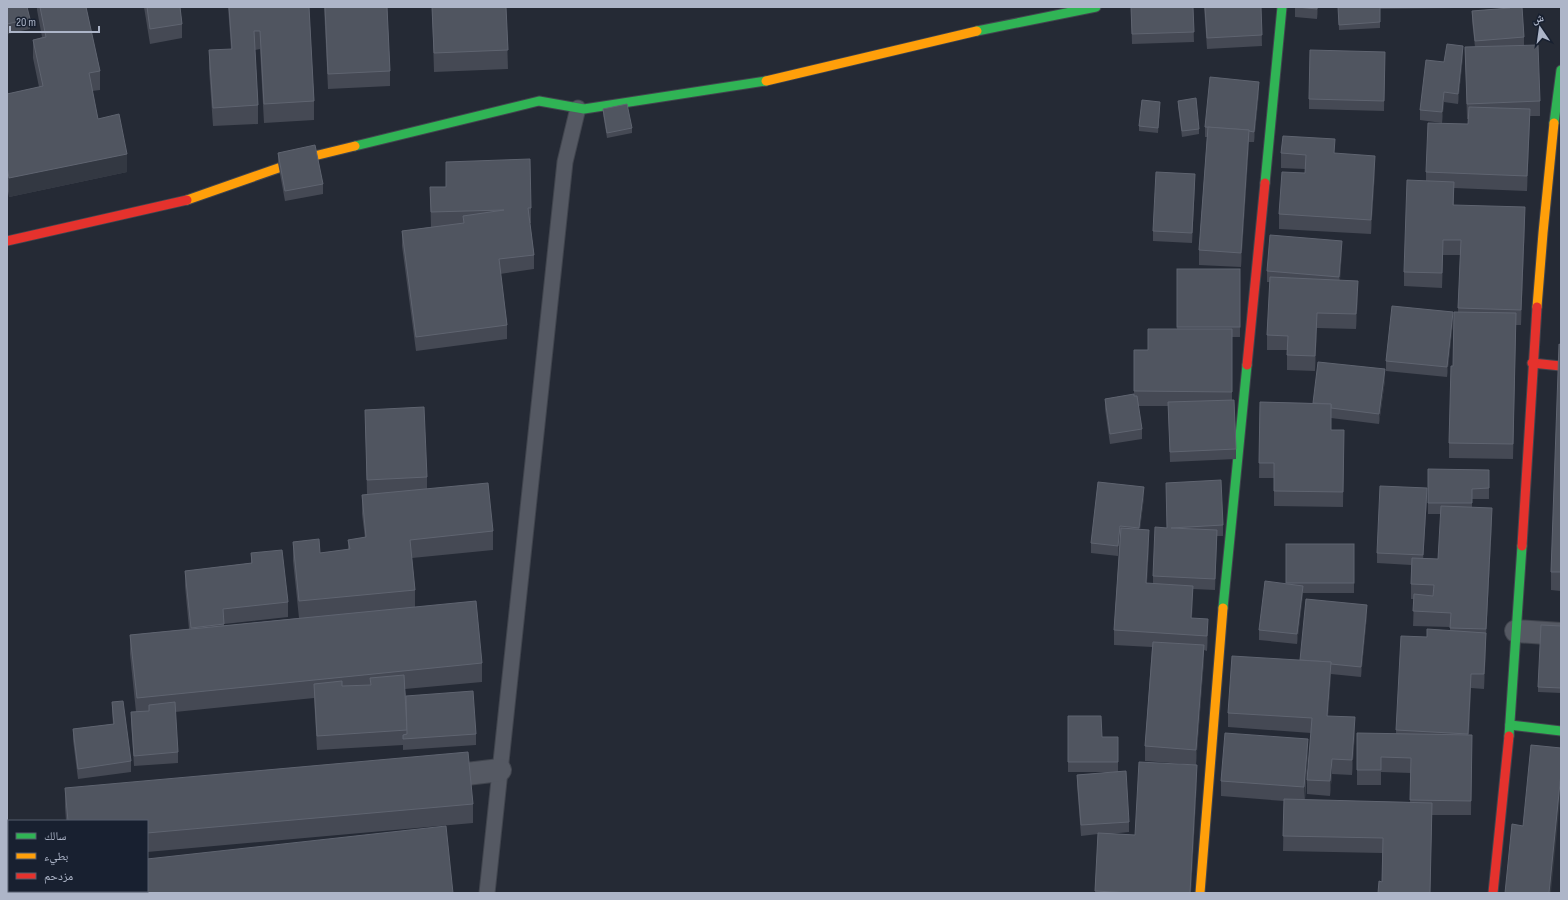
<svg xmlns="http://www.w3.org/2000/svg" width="1568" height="900" font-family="'Sofia Sans Condensed','Noto Naskh Arabic',sans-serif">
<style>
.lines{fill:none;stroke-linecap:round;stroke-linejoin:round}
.lane-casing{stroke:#41454e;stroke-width:17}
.street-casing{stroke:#41454e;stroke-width:24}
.fast-casing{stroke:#41454e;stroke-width:11}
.slow-casing{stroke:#41454e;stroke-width:11}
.jam-casing{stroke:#41454e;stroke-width:11}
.lane{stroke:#555963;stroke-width:15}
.street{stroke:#555963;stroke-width:22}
.fast{stroke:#30b455;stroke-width:9}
.slow{stroke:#ff9f0a;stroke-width:9}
.jam{stroke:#e5322d;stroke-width:9}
.wall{fill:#454954}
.shaded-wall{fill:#333842}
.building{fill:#505560;stroke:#5f6470}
</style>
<rect width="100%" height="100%" fill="#252a35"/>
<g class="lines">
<defs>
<polyline id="lane" points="487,893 565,162 578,108"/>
<g id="street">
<polyline points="1516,631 1561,634"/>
<polyline points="441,777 500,770"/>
</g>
<g id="fast">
<polyline points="977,31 1096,7"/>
<polyline points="1554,123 1561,70"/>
<polyline points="355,146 539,101 584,109 766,81"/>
<polyline points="1265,183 1282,7"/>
<polyline points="1223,608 1247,365"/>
<polyline points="1510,725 1561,731"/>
<polyline points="1509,736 1522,546"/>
</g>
<g id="slow">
<polyline points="766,81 977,31"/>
<polyline points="187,200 310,157 355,146"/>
<polyline points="1537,307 1543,233 1554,123"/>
<polyline points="1200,893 1223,608"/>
</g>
<g id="jam">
<polyline points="7,241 187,200"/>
<polyline points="1532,363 1561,366"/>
<polyline points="1247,365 1265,183"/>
<polyline points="1522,546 1537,307"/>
<polyline points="1493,893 1509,736"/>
</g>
</defs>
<!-- lane casing -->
<use href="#lane" class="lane-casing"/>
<!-- street casing -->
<use href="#street" class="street-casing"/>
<!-- fast casing -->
<use href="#fast" class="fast-casing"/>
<!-- slow casing -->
<use href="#slow" class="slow-casing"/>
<!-- jam casing -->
<use href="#jam" class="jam-casing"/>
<!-- lane -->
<use href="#lane" class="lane"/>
<!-- street -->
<use href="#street" class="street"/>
<!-- fast -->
<use href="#fast" class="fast"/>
<!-- slow -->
<use href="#slow" class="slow"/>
<!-- jam -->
<use href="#jam" class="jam"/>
</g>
<!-- wall -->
<g class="wall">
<polygon points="7,7 30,19 30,29 7,34"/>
<polygon points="37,7 86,7 100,71 100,90 92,91 98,119 127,172 9,197 7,186 7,94 39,87 33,58 33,40 42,37 37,10"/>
<polygon points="144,7 180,7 182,24 182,38 150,44"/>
<polygon points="228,7 309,7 314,101 314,120 264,123 260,49 255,50 258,105 258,124 213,126 209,69 209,50 231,49"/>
<polygon points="324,7 387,7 390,71 390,86 328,89"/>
<polygon points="432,7 506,7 508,69 434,72"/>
<polygon points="1131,7 1193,7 1194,42 1132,44"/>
<polygon points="1204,7 1261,7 1262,46 1207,49"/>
<polygon points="1295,7 1318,7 1317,19 1295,17"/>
<polygon points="1338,7 1456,7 1456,8 1380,9 1380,28 1339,30"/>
<polygon points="1509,7 1522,7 1524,37 1524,45 1540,101 1540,116 1530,116 1527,191 1454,188 1454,205 1525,222 1521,325 1516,325 1513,459 1449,458 1449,443 1453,366 1458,312 1460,255 1443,255 1442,288 1404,286 1404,272 1426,181 1426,172 1468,124 1469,119 1467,119 1465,47 1475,47 1472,21 1472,11 1509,8"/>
<polygon points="1385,52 1384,111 1309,109 1309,99"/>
<polygon points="1463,56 1458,104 1444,102 1442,123 1420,120 1420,110 1444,62"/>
<polygon points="1259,92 1254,142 1249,142 1241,267 1199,265 1199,250 1207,137 1205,137 1205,127"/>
<polygon points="1178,101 1199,129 1199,134 1182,137 1178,106"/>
<polygon points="1160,107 1158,133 1139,131 1139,126"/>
<polygon points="603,109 632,128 632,133 607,138 603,114"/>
<polygon points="278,153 323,184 323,194 285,201 278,163"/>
<polygon points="1281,153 1335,153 1375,171 1371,234 1279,229 1279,214 1305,173 1305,169 1281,168"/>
<polygon points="446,162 531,208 531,223 530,223 534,255 534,269 500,274 507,325 507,339 416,351 402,246 402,231 438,226 431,227 430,187 446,187"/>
<polygon points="1195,184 1192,243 1153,241 1153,231"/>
<polygon points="1342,251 1340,280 1358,295 1356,329 1317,328 1315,371 1287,370 1287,350 1267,350 1267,335 1270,282 1267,282 1267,271"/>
<polygon points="1177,269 1240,269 1240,337 1232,337 1232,400 1236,449 1236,459 1170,462 1168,406 1138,406 1142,429 1142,439 1110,444 1105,409 1105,399 1134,394 1134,350 1148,350 1177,329"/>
<polygon points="1453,322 1447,377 1386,371 1386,361"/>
<polygon points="1561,345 1561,591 1551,590 1551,572"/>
<polygon points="1385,380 1379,424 1331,418 1331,430 1344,430 1343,507 1274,506 1274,478 1259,478 1260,402 1313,403"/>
<polygon points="365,410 427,477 427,489 493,531 493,550 412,558 415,590 415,607 482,663 482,682 405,689 406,696 476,734 476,745 403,750 403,745 317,750 314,698 175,712 178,752 178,763 134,766 131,722 131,712 136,712 130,654 130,635 189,629 185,586 185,571 251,563 251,553 288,602 288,617 224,624 224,626 299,618 293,561 293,542 320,553 348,550 348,540 365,538 362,514 362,495 378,494 367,494"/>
<polygon points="1428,469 1489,470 1489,499 1472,499 1472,507 1492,523 1486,637 1486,648 1484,689 1471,688 1469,735 1472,735 1471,815 1432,815 1430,893 1378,893 1382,882 1382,853 1283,851 1284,801 1221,796 1221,781 1308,754 1305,800 1410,802 1411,773 1381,772 1381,785 1357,785 1357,733 1396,734 1396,730 1427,637 1450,631 1450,627 1413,626 1414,599 1411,599 1411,565 1377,563 1377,553 1427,499 1423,558 1438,559 1441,514 1428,514"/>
<polygon points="1166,483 1223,525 1223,536 1217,536 1215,590 1193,589 1192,618 1208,634 1207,651 1204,650 1204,660 1196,765 1145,761 1145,746 1152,647 1114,645 1114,630 1120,536 1118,556 1091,553 1091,543 1144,497 1140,529 1149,545 1147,583 1153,584 1153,576 1167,528"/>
<polygon points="1354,544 1354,593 1303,593 1297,644 1259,640 1259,630 1286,584"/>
<polygon points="1367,615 1361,677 1331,674 1328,716 1355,732 1352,775 1332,774 1330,796 1307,794 1307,780 1311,733 1228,727 1228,713 1300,660"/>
<polygon points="1561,626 1561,693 1538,692 1538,687"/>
<polygon points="112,702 131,761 131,772 78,779 73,740 73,729 113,724 112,712"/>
<polygon points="1068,716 1102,737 1118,737 1118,772 1129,822 1129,832 1109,834 1135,835 1197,780 1191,893 1095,893 1098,834 1081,836 1077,785 1077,775 1115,772 1068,772"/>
<polygon points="65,788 473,804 473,823 147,852 147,821 66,821 65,807"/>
</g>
<!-- shaded-wall -->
<g class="shaded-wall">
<polygon points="1317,7 1318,7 1317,19"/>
<polygon points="1463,46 1463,56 1458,104 1458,94"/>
<polygon points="1259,82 1259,92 1254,142 1254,132"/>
<polygon points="1444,92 1444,102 1442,123 1442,112"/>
<polygon points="1160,102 1160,107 1158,133 1158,128"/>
<polygon points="1530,109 1530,124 1527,191 1527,176"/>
<polygon points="1249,130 1249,145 1241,267 1241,253"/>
<polygon points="127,154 127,172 9,197 9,178"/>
<polygon points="1375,156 1375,171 1371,234 1371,220"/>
<polygon points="1195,174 1195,184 1192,243 1192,233"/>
<polygon points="1525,207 1525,222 1521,325 1521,310"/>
<polygon points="1443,240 1443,255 1442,288 1442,273"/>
<polygon points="1342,241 1342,251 1339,288 1339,277"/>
<polygon points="1358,281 1358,295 1356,329 1356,314"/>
<polygon points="1453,312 1453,322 1447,377 1447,367"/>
<polygon points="1317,313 1317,328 1315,371 1315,356"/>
<polygon points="1385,369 1385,380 1379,424 1379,414"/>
<polygon points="1144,487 1144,497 1139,538 1139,528"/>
<polygon points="1427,488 1427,499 1423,565 1423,555"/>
<polygon points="1492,508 1492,523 1486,637 1486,648 1484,689 1484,674"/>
<polygon points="1120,526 1120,536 1118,556 1118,546"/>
<polygon points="1149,530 1149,545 1146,598 1146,583"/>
<polygon points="1217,530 1217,541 1215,590 1215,579"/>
<polygon points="1193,586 1193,601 1191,633 1191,618"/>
<polygon points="1303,586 1303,596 1297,644 1297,634"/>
<polygon points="1367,605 1367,615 1361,677 1361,667"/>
<polygon points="1208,619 1208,634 1207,651 1207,636"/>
<polygon points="1204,645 1204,660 1196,765 1196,750"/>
<polygon points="1331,662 1331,677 1327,730 1327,716"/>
<polygon points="1471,674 1471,688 1468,748 1468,734"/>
<polygon points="1355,717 1355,732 1352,775 1352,760"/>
<polygon points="1308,739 1308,754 1304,802 1304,787"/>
<polygon points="1332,759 1332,774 1330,796 1330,781"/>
<polygon points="1197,765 1197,780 1191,893 1190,893"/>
<polygon points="1561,773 1561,792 1551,893 1549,893"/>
</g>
<!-- building -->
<g class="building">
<polygon points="7,7 27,7 30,19 7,24"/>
<polygon points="40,7 86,7 100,71 89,73 98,119 119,114 127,154 9,178 7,167 7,94 43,86 33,40 46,37"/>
<polygon points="147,7 180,7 182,24 150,29"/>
<polygon points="229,7 309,7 314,101 264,104 260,31 254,31 258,105 213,108 209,50 232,49"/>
<polygon points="325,7 387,7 390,71 328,74"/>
<polygon points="432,7 506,7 508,50 434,53"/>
<polygon points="1131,7 1193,7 1194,32 1132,34"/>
<polygon points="1205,7 1261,7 1262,35 1207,38"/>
<polygon points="1297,7 1317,7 1317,9"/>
<polygon points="1338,7 1380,7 1380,22 1339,25"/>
<polygon points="1510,7 1522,7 1524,37 1475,41 1472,11 1510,8"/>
<polygon points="1447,44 1463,46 1458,94 1444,92 1442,112 1420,110 1426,60 1444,62"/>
<polygon points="1538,45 1540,101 1467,104 1465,47"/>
<polygon points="1310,50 1385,52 1384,101 1309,99"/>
<polygon points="1210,77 1259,82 1254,132 1249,131 1249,130 1205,127"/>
<polygon points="1196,98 1199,129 1182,131 1178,101"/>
<polygon points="1142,100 1160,102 1158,128 1139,126"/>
<polygon points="627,104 632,128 607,133 603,109"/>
<polygon points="1469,107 1530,109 1527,176 1426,172 1428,123 1468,124"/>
<polygon points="1208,127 1249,130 1241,253 1199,250"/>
<polygon points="1283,136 1335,139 1334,153 1375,156 1371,220 1279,214 1282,172 1305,173 1306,155 1281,153"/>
<polygon points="315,145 323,184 285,191 278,153"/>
<polygon points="530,159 531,208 528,208 534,255 499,259 507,325 416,337 402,231 464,223 463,216 504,210 431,212 430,187 446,187 446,162"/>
<polygon points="1156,172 1195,174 1192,233 1153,231"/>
<polygon points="1407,180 1454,182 1453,205 1525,207 1521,310 1458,308 1461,240 1443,240 1442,273 1404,272"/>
<polygon points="1270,235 1342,241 1339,277 1267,271"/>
<rect x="1177" y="269" width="63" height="58"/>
<polygon points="1270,277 1358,281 1356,314 1317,313 1315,356 1287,355 1288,336 1267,335"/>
<polygon points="1392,306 1453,312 1447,367 1386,361"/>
<polygon points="1454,312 1516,313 1513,444 1449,443 1451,366 1453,366"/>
<polygon points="1148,329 1232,329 1232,392 1134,391 1134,350 1148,350"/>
<polygon points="1559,344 1561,345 1561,572 1551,572"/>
<polygon points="1318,362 1385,369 1379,414 1331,408 1331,404 1313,403"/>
<polygon points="1134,394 1134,396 1137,396 1142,429 1110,434 1105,399"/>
<polygon points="1234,400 1236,449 1170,452 1168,402"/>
<polygon points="1260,402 1331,404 1331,430 1344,430 1343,492 1274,491 1274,463 1259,463"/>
<polygon points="424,407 427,477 367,480 365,410"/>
<polygon points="1428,469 1489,470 1489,488 1472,489 1472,503 1428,503"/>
<polygon points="1221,480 1223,525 1171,528 1217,530 1215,579 1153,576 1155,527 1167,528 1166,483"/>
<polygon points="1098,482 1144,487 1139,528 1120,526 1118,546 1091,543"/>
<polygon points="488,483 493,531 410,540 415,590 299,601 293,542 319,539 320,553 350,549 348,540 366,537 362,495"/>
<polygon points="1380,486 1427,488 1423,555 1377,553"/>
<polygon points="1441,506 1492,508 1486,629 1450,628 1451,613 1413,611 1414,594 1433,596 1434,585 1411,584 1412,558 1438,559"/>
<polygon points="1121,528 1149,530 1146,583 1193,586 1191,618 1208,619 1207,636 1114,630"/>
<rect x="1286" y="544" width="68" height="39"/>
<polygon points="282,550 288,602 223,609 224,624 191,628 185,571 252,563 251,553"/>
<polygon points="1265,581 1303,586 1297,634 1259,630"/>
<polygon points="1306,599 1367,605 1361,667 1331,664 1331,662 1300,660"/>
<polygon points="476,601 482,663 137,698 130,635"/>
<polygon points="1541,625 1561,626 1561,688 1538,687"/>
<polygon points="1427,629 1486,633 1484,674 1471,674 1468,734 1396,730 1401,636 1427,637"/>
<polygon points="1153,642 1204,645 1196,750 1145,746"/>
<polygon points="1232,656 1331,662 1327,716 1355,717 1352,760 1332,759 1330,781 1307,780 1312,718 1228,713"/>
<polygon points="404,675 407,730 317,736 314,684 342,681 342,686 371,685 370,678"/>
<polygon points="473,691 476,734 403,739 403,735 407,734 406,696"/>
<polygon points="123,701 131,761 78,769 73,729 114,724 112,702"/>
<polygon points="175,702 178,752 134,756 131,712 149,711 149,705"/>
<polygon points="1068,716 1101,716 1102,737 1118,737 1118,762 1068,762"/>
<polygon points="1225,733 1308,739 1304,787 1221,781"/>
<polygon points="1357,733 1472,735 1471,801 1410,800 1411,758 1381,757 1381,770 1357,770"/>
<polygon points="1531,745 1561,748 1561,773 1549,893 1505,893 1512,824 1523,826"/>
<polygon points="468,752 473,804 147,833 147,821 68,821 65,788"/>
<polygon points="1139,762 1197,765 1190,893 1132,893 1095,891 1098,833 1135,835"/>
<polygon points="1126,771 1129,822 1081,825 1077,775"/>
<polygon points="1284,799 1432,803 1430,893 1378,893 1379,881 1382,882 1383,838 1283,836"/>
<polygon points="446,826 453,893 131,893 131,891 147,891 147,859"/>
</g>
<!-- border -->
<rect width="1568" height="900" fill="none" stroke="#adb5c8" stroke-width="16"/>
<!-- legend -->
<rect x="8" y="820" width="140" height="72" fill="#182030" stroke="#545c6d"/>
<rect x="16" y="833" width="20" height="6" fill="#30b455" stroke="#545c6d"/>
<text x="44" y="840" font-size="12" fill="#adb5c8">سالك</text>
<rect x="16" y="853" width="20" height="6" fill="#ff9f0a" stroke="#545c6d"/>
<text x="44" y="860" font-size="12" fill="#adb5c8">بطيء</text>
<rect x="16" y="873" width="20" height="6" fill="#e5322d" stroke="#545c6d"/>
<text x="44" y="880" font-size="12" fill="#adb5c8">مزدحم</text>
<!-- north arrow -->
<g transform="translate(1540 28) rotate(347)" stroke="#182030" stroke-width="3" paint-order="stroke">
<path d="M0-3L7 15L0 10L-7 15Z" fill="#adb5c8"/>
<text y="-6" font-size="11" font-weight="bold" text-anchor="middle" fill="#adb5c8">ش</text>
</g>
<!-- scale -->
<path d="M10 26v6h89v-6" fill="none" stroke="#adb5c8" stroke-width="2"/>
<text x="16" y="26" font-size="12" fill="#adb5c8" stroke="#182030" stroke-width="3" paint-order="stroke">20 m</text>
</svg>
